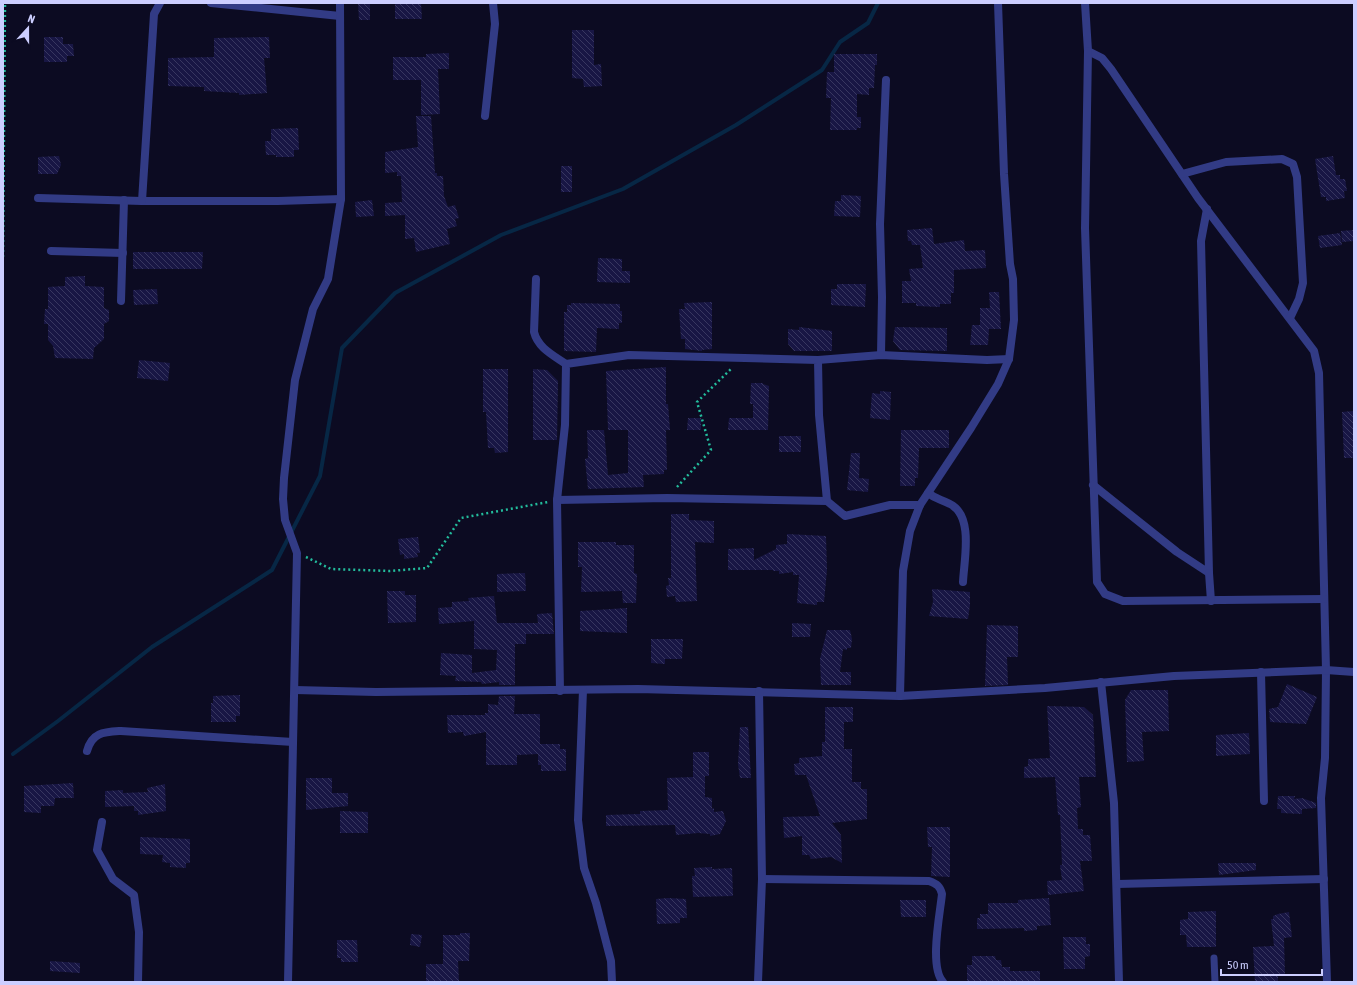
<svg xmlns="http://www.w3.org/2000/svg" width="1357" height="985" font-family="'Asap Condensed',sans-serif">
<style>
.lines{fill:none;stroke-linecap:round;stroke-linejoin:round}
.stream{stroke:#072745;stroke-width:4}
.building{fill:url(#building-back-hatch)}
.path{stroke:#23bc9c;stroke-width:2.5;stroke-dasharray:2 3;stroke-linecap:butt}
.service{stroke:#323b85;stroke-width:7}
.minor{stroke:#323b85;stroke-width:8}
</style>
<defs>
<pattern id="building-back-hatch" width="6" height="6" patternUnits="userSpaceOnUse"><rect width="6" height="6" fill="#181644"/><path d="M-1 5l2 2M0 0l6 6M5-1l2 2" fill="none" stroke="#383760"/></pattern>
</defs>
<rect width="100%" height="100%" fill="#0c0b22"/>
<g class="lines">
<!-- stream -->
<polyline class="stream" points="13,754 58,721 152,647 272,570 320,476 342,348 395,293 501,235 623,189 736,125 822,70 840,42 868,23 878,3"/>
</g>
<!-- building -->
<g class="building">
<polygon points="358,3 370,3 370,20 359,20"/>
<polygon points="395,3 421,3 422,19 395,19"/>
<polygon points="572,30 594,30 594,65 601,64 602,86 584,87 583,79 572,78"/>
<polygon points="44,37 63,37 63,44 73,44 74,56 67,56 67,62 44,62"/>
<polygon points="269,37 270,58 264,58 267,93 239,95 239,93 204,91 204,87 168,86 168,58 214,57 214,38"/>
<polygon points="449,53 449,69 438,69 440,114 421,115 421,80 393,80 393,57 426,57 426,54"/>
<polygon points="834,54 877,54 877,65 875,65 874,88 869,88 869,95 857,94 857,117 861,117 861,128 857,128 857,130 830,130 831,98 826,98 827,72 834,72"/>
<polygon points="416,116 431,116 435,173 437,173 437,176 443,176 444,196 448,207 455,205 459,218 455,219 457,226 447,229 450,244 416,252 414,238 405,239 405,215 385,216 385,203 402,202 401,176 397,176 397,172 385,173 385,152 418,147"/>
<polygon points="298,128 299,150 294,150 294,157 276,157 276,155 266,155 265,141 271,141 271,129"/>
<polygon points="59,156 61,165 57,174 38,174 38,157"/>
<polygon points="1333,156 1336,175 1340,175 1340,179 1345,179 1347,191 1344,191 1345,198 1326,201 1326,197 1321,197 1315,159"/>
<rect x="561" y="166" width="11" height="26"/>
<polygon points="841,195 861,196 860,217 834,216 835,201 841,201"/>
<polygon points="372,200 374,216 356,217 355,202"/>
<polygon points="932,228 934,244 964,240 965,251 985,250 986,268 954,270 954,293 951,293 951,304 940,304 940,307 916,306 916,303 902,303 902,281 911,281 909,269 923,268 920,245 912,245 911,241 908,241 907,230"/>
<polygon points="1354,230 1354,241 1342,242 1341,231"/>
<polygon points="1340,233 1342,245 1320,248 1318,236"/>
<polygon points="133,252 203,252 202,269 133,269"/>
<polygon points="598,258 622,259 622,271 630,271 630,283 597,282"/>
<polygon points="85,276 85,286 104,287 104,308 109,310 109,321 104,324 104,339 94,348 93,359 55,358 53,346 48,340 48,324 44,324 45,309 48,309 48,287 65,286 65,277"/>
<polygon points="837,284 866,284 865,307 831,305 831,289 837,289"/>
<polygon points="157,289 158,304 134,305 133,290"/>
<polygon points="989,292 999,292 1001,329 989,329 988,345 970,345 972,325 980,325 980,308 990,308"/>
<polygon points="712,302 712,349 702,350 702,351 685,349 685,339 681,339 679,309 685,309 684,303"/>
<polygon points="571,303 620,304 620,311 622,311 622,323 619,323 619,329 597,328 596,352 564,351 564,312 567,312 567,305 571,305"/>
<polygon points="799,327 832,331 832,351 794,351 788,344 788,329 799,330"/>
<polygon points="895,327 947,328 947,351 900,350 893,341"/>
<polygon points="139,360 170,363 168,381 137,378"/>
<polygon points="666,367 666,404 668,404 670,430 666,430 667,470 664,470 664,474 643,475 644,487 588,489 585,459 588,458 587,430 604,430 608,475 628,473 628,430 608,430 606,371"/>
<polygon points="483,369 508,369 508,452 495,453 494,448 488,448 486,412 483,412"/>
<polygon points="533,369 547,370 558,381 557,440 533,440"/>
<polygon points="751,383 763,383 763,384 769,386 768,430 728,430 729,418 753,418 753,404 750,404"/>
<polygon points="880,391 891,392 890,420 870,418 872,393 880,394"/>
<polygon points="1353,411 1354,458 1344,458 1342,412"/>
<polygon points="688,418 701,418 701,430 687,430"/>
<polygon points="901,430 949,430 949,448 919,448 918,478 915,478 915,486 900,486"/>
<rect x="779" y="436" width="22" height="16"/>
<polygon points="851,453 860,453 859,478 869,479 868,492 847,490"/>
<polygon points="671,514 689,514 689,520 714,521 714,543 695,542 697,601 676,602 675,596 667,597 666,586 669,585 668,578 671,578"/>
<polygon points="787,534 826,536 827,570 824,602 817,602 817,605 797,603 799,575 793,575 793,572 779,574 779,571 773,571 773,570 728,570 728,549 754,548 754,560 776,549 776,545 787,544"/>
<polygon points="418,537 420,553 417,553 418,557 404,559 404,554 400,555 398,539"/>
<polygon points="578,542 616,542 616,545 634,545 634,573 637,574 636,603 623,603 622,591 581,592 582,567 578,567"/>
<polygon points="525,573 526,591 497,592 497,574"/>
<polygon points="932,589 970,592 970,605 968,619 929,616 933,602"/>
<polygon points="387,591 405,591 405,595 416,595 416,622 388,623"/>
<polygon points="494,596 497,623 538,623 537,614 552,613 554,634 526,634 526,644 515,644 515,685 499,685 499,682 482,684 481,682 455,681 456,676 440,675 441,653 472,655 472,673 496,670 497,650 474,649 474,621 439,624 438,608 452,607 452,602 469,601 468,598"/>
<polygon points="627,608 627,633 580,631 580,611"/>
<polygon points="792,623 811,624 810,637 792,637"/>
<polygon points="987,625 1018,626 1018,657 1007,657 1008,685 985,686"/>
<polygon points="827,630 850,630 852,639 851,648 847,648 847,650 843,649 840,672 851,672 851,685 821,685 820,659"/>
<polygon points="651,639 683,639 682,659 665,659 665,664 651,663"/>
<polygon points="1287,684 1317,697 1306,724 1270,722 1269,709 1278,707"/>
<polygon points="1131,690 1168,690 1169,731 1142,732 1144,761 1127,762 1125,700"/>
<polygon points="240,695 240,716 236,716 236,722 211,722 211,703 213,703 213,696"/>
<polygon points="499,696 515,696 514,714 540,714 540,744 560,744 560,749 566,749 566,771 541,771 541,765 538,765 538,754 517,755 517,765 486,765 486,732 464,736 463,732 448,733 447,715 485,715 485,713 488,713 488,704 498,705"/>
<polygon points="1047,706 1084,707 1093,715 1096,777 1079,777 1081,807 1077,808 1078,829 1083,829 1083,835 1090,835 1092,861 1080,861 1084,891 1048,895 1047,881 1062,880 1060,865 1062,865 1060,815 1058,815 1055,777 1024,778 1024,767 1028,766 1028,759 1050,758"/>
<polygon points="825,707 853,707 853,722 844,722 844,749 852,749 852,782 861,782 861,789 867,789 867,819 832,823 841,835 842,863 831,857 811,859 809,855 802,855 802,836 784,838 783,817 820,816 806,775 795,775 794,764 799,763 799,758 822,756 822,742 825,742"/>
<polygon points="740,727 748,727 751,778 740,778 738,764"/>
<polygon points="1249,733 1250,754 1216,756 1216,735"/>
<polygon points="693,752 709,752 709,776 705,776 705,797 712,798 712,809 714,808 714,812 723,811 726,821 720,834 710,836 710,834 698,833 676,835 675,825 606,826 606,815 640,814 640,811 668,810 667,778 693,777"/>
<polygon points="306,778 332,778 332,793 348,793 348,806 306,810"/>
<polygon points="73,783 74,798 55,798 54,806 41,806 41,813 24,812 24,786"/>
<polygon points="165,784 166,811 138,815 138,811 134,811 134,806 105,807 105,791 123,790 123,793 148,792 147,788"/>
<polygon points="1278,796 1295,796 1294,799 1302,798 1316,803 1316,808 1302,809 1302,814 1281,813 1281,809 1277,809"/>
<polygon points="340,811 368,812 368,833 340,833"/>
<polygon points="927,827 950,827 950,877 931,876 932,847 928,847"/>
<polygon points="140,837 190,839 190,863 186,863 186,868 170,867 170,863 162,862 163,855 140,854"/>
<polygon points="1218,863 1256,863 1256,870 1219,875"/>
<polygon points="712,867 712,869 732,868 733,896 693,897 692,876 695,876 694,868"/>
<polygon points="668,898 686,899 687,918 680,918 680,923 657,924 656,899"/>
<polygon points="1049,898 1051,925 1037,926 1037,930 1024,931 1024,928 977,929 977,918 980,918 980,914 988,914 988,903 1018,903 1018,900"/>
<polygon points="900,900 926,900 926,917 901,917"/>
<polygon points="1216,911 1216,947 1187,947 1186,935 1180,935 1180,920 1188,919 1188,912"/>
<polygon points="1289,912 1292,937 1284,938 1285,976 1278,976 1278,982 1255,982 1253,947 1274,946 1271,919 1273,919 1273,916 1278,914"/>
<polygon points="460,933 470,933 469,961 458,961 459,982 426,982 426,964 443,964 443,935 460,935"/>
<polygon points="411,934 422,935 420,947 410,945"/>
<polygon points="1063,937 1086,937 1086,944 1090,944 1090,956 1085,957 1085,969 1064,969"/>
<polygon points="337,940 357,940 358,962 341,962 341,958 337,958"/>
<polygon points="972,956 995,956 996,960 1001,960 1002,967 1010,967 1010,971 1040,971 1040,982 967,982 967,965 972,965"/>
<polygon points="50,961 80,963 80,973 50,971"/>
</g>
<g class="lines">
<!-- path -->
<g class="path">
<polyline points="3,257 5,3"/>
<polyline points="677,487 711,450 697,402 732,368"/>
<polyline points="306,557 331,569 390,571 427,568 461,518 548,502"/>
</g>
<!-- service -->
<polyline class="service" points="1214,958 1215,982"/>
<!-- minor -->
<g class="minor">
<polyline points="160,3 154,14 142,201 278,201 341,199"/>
<polyline points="211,3 340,16"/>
<polyline points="1085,3 1088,51 1102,58 1111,69 1198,198 1314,351 1319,373 1326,670 1325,758 1321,798 1327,982"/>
<polyline points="1088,51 1085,228 1097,582 1105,594 1123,601 1324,599"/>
<polyline points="485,116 495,24 493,3"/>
<polyline points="1182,174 1226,162 1282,159 1293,164 1297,177 1303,283 1299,299 1290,318"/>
<polyline points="38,198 142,201"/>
<polyline points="51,251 123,253"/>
<path d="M536,279L534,332C538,348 553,355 566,364"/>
<polyline points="121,301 124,200"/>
<polyline points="881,355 882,297 880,224 886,80"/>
<polyline points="818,360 881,355 987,360 1009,359"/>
<polyline points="1093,485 1177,552 1209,573 1201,241 1207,209"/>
<path d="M928,493C937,500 941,499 950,504C974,516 964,560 963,582"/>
<polyline points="557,500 667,498 827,501 845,516 890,505 920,505"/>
<polyline points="1209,573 1211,601"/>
<polyline points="1261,672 1264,801"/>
<polyline points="1101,682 1114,803 1119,982"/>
<polyline points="295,690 376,692 638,689 900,696 1045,688 1174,676 1326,670 1354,672"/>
<polyline points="583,690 578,820 584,868 596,903 611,961 612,982"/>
<polyline points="560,691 557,500 565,425 566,364 629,355 818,360 819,415 827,501"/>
<polyline points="900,696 903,571 910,531 920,505 971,428 998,384 1009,359 1014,320 1013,279 1010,264 1004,174 998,3"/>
<path d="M87,751C92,732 104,732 121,731L293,742"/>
<polyline points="102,822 97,850 113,879 134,895 139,932 138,982"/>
<path d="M762,879L929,881C937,884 940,886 942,894C940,914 929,967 943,982"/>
<polyline points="1117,884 1324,879"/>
<polyline points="288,982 297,553 285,520 283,499 284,478 295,380 313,309 328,279 341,199 340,3"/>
<polyline points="758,982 762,879 759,691"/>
</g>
</g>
<!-- border -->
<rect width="1357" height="985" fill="none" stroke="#ccceff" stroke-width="8"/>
<!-- north arrow -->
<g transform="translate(28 28) rotate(21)" stroke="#0c0b22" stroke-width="3" paint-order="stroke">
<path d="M0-3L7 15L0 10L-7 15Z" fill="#ccceff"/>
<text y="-6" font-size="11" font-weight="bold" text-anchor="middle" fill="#ccceff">N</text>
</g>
<!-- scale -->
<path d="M1221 969v6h101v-6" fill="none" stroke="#ccceff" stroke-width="2"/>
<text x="1227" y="969" font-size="12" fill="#ccceff" stroke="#0c0b22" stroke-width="3" paint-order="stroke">50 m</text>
</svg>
